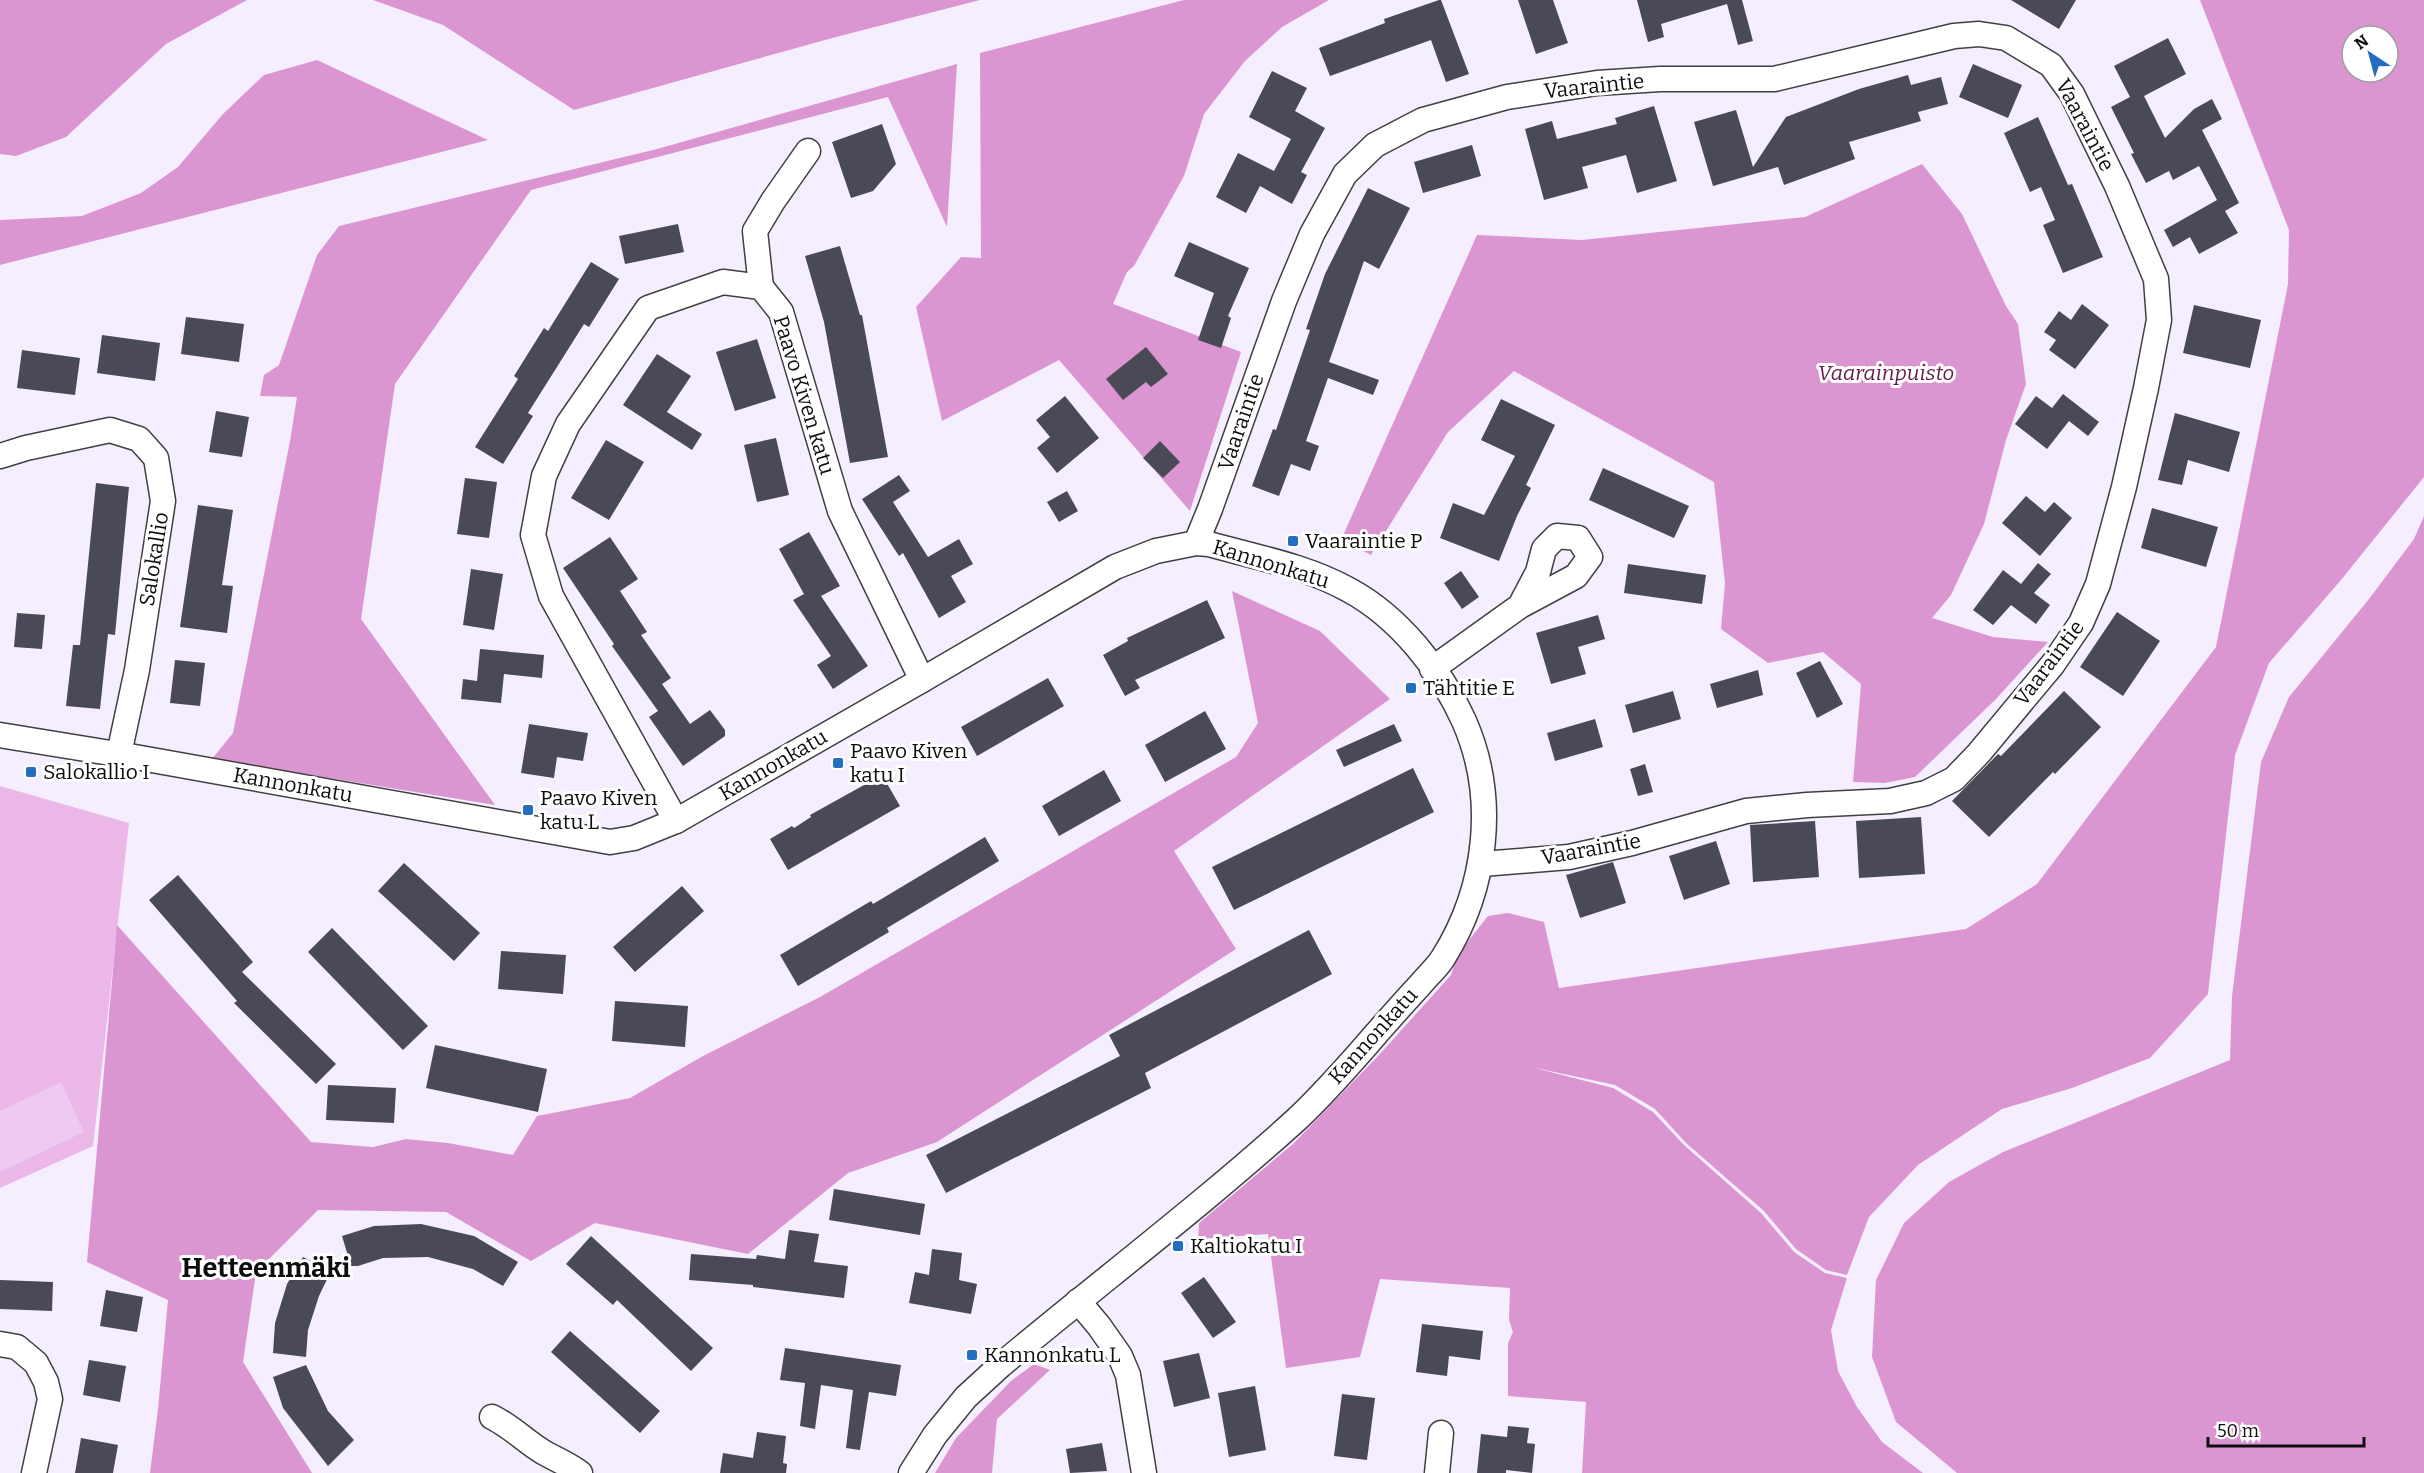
<svg xmlns="http://www.w3.org/2000/svg" width="2424" height="1473" font-family="Bitter,serif">
<style>
.green{fill:#eab7e7}
.forest{fill:#db96d2;fill-rule:evenodd}
.pitch{fill:#eec9f1}
.building{fill:#4a4a56}
.lines{fill:none;stroke-linecap:round;stroke-linejoin:round}
.minor-casing{stroke:#404040;stroke-width:27}
.minor{stroke:#fff;stroke-width:24}
.poi-dot{fill:#246ebf;stroke:#fff;stroke-width:2}
.labels{text-anchor:middle;dominant-baseline:central;stroke-width:6;stroke-linejoin:round;paint-order:stroke}
.street-label{font-size:21px;fill:#0d0d0d;stroke:#fff}
.park-label{font-size:21px;font-style:italic;fill:#661d4b;stroke:#fff}
.poi-label{font-size:21px;fill:#0d0d0d;stroke:#fff;text-anchor:start}
.district-label{font-size:27px;font-weight:bold;fill:#0d0d0d;stroke:#fff}
</style>
<rect width="100%" height="100%" fill="#f4eeff"/>
<!-- green -->
<polygon class="green" points="0,786 129,823 93,1146 0,1188"/>
<!-- forest -->
<g class="forest">
<polygon points="0,0 247,0 166,44 66,137 16,156 0,154"/>
<polygon points="373,0 980,0 836,37 574,110 443,25"/>
<polygon points="1184,0 1329,0 1282,27 1245,61 1204,114 1184,176 1134,266 1127,272 1113,304 1241,352 1190,511 1059,360 942,421 916,307 961,257 981,258 980,53"/>
<path d="M2200,0H2424V477L2341,580L2269,663L2235,755L2208,994L2150,1058L2072,1088L2002,1109L1918,1165L1869,1217L1847,1275L1826,1270L1796,1249L1764,1211L1686,1143L1655,1109L1615,1085L1531,1067L1613,1088L1653,1112L1684,1145L1761,1213L1794,1252L1825,1273L1847,1278L1831,1330L1838,1371L1857,1407L1882,1442L1923,1473H1582L1586,1402L1508,1396V1343L1513,1332L1509,1320L1510,1288L1380,1279L1360,1357L1286,1368L1268,1234L1198,1239L1199,1223L1293,1144L1379,1055L1451,975L1458,954L1488,916L1508,913L1544,922L1559,988L1966,929L2037,884L2216,647L2288,284L2289,230ZM2352,36H2388V72H2352Z"/>
<polygon points="317,60 488,140 0,265 0,220 82,216 141,193 178,167 223,114 264,75"/>
<polygon points="957,64 947,227 888,97 531,190 395,384 361,619 495,805 212,759 233,733 290,441 297,397 260,396 264,375 279,365 317,255 339,226 657,149"/>
<polygon points="1922,164 1962,214 2006,306 2018,324 2026,384 2006,440 1984,524 1951,595 1932,618 1993,637 2048,642 1996,699 1915,777 1885,783 1853,782 1861,684 1823,652 1768,663 1721,629 1725,583 1714,482 1514,371 1448,432 1371,555 1341,540 1477,235 1582,240 1805,217"/>
<polygon points="2424,516 2424,1473 1957,1473 1896,1422 1872,1357 1876,1280 1904,1223 1949,1182 2003,1152 2230,1060 2232,996 2261,762 2289,697 2369,599 2414,539"/>
<polygon points="1232,591 1320,631 1390,699 1174,851 1236,949 937,1142 848,1173 748,1254 595,1223 531,1261 446,1212 318,1210 256,1272 243,1362 312,1473 150,1473 158,1409 168,1300 87,1262 117,925 311,1142 373,1147 406,1139 448,1143 513,1155 537,1116 630,1098 703,1056 820,997 1236,757 1258,723"/>
<polygon points="1034,1364 1050,1370 997,1419 992,1473 935,1473 956,1438 1011,1381"/>
</g>
<!-- pitch -->
<polygon class="pitch" points="61,1082 84,1132 0,1172 0,1111"/>
<!-- building -->
<g class="building">
<polygon points="1439,0 1441,0 1469,74 1446,82 1431,40 1330,76 1319,48 1385,23 1384,19"/>
<polygon points="1518,0 1553,0 1568,43 1536,54"/>
<polygon points="1637,0 1742,0 1753,41 1738,45 1727,4 1661,24 1664,37 1648,42"/>
<polygon points="2011,0 2076,0 2059,29"/>
<polygon points="2168,38 2186,74 2144,96 2165,138 2194,109 2212,99 2222,119 2202,130 2239,203 2225,211 2238,233 2199,254 2190,237 2173,247 2164,230 2217,200 2199,166 2173,180 2169,171 2146,183 2131,154 2134,153 2111,107 2130,97 2114,66"/>
<polygon points="1973,64 2022,85 2008,118 1959,97"/>
<polygon points="1272,71 1307,88 1295,111 1325,128 1301,172 1307,175 1292,204 1260,186 1246,213 1216,197 1238,153 1274,171 1291,139 1249,117"/>
<polygon points="1908,75 1911,85 1941,77 1948,104 1918,112 1921,121 1849,142 1855,159 1784,185 1778,167 1713,186 1694,122 1736,110 1753,167 1786,117 1859,89"/>
<polygon points="1654,106 1677,181 1637,193 1626,155 1582,167 1588,188 1544,200 1525,129 1552,121 1557,139 1617,124 1615,118"/>
<polygon points="2038,117 2068,185 2072,184 2103,257 2063,273 2043,225 2055,220 2041,187 2030,192 2004,133"/>
<polygon points="882,124 896,164 873,191 851,198 832,142"/>
<polygon points="1472,145 1481,176 1423,193 1414,162"/>
<polygon points="1368,188 1410,208 1379,269 1364,261 1329,362 1379,380 1373,395 1328,378 1306,441 1319,446 1310,471 1291,464 1279,496 1252,486 1273,429 1276,430 1310,330 1306,329 1325,274"/>
<polygon points="678,224 684,252 625,264 619,236"/>
<polygon points="1189,242 1249,268 1228,316 1231,318 1221,348 1198,340 1214,293 1174,276"/>
<polygon points="840,246 860,315 862,315 888,457 850,463 824,322 805,256"/>
<polygon points="591,262 619,279 589,327 584,324 528,413 533,416 503,464 475,447 518,379 514,376 544,328 548,331"/>
<polygon points="2082,304 2109,325 2075,369 2049,350 2056,340 2044,332 2059,311 2071,320"/>
<polygon points="2194,305 2261,320 2250,368 2183,353"/>
<polygon points="186,317 244,324 239,362 181,354"/>
<polygon points="102,335 160,343 155,381 97,373"/>
<polygon points="757,339 776,398 735,411 716,352"/>
<polygon points="1146,347 1168,374 1151,387 1146,382 1123,400 1106,379"/>
<polygon points="22,350 80,358 75,395 17,388"/>
<polygon points="657,354 691,376 667,412 702,434 692,450 623,405"/>
<polygon points="2063,394 2099,422 2088,436 2069,421 2047,449 2015,424 2036,396 2052,408"/>
<polygon points="1065,396 1099,438 1057,473 1037,448 1050,437 1036,420"/>
<polygon points="1501,399 1555,425 1526,485 1531,488 1517,516 1499,561 1440,538 1453,503 1484,515 1515,456 1481,440"/>
<polygon points="216,411 249,417 242,457 209,452"/>
<polygon points="2175,413 2240,432 2229,472 2188,460 2182,485 2158,480"/>
<polygon points="776,438 789,495 757,502 744,445"/>
<polygon points="606,440 644,462 609,520 571,498"/>
<polygon points="1160,441 1180,462 1163,478 1143,458"/>
<polygon points="1603,468 1689,506 1674,538 1589,500"/>
<polygon points="899,475 910,491 893,502 928,557 959,539 973,564 951,576 966,602 939,618 903,553 899,556 862,499"/>
<polygon points="465,478 497,482 489,538 457,534"/>
<polygon points="96,483 129,487 115,635 108,634 100,709 66,706 73,645 80,645"/>
<polygon points="1067,491 1078,511 1059,522 1047,502"/>
<polygon points="2026,496 2045,512 2054,502 2072,518 2040,556 2002,523"/>
<polygon points="198,505 233,510 222,585 233,586 227,633 180,627"/>
<polygon points="2152,508 2218,527 2206,567 2141,548"/>
<polygon points="809,532 840,586 821,596 868,666 833,689 817,665 831,656 793,600 804,594 779,549"/>
<polygon points="610,537 638,579 620,591 647,632 641,635 671,678 662,684 690,724 710,710 725,730 725,736 683,766 649,717 658,711 612,646 614,644 563,568"/>
<polygon points="2038,563 2051,574 2034,593 2050,605 2036,624 2011,605 1993,625 1973,610 2003,570 2021,584"/>
<polygon points="1628,564 1706,575 1702,604 1624,593"/>
<polygon points="471,569 503,574 494,630 463,625"/>
<polygon points="1461,571 1479,597 1462,609 1444,583"/>
<polygon points="1207,600 1225,638 1135,680 1140,688 1125,696 1103,655 1128,641 1127,638"/>
<polygon points="2117,612 2160,641 2123,696 2080,667"/>
<polygon points="17,613 45,615 42,649 14,647"/>
<polygon points="1598,615 1605,639 1578,647 1586,674 1551,684 1536,633"/>
<polygon points="480,649 544,655 542,678 504,674 501,703 461,699 463,679 477,681"/>
<polygon points="175,660 205,663 200,706 170,703"/>
<polygon points="1820,661 1843,704 1817,718 1796,673"/>
<polygon points="1758,670 1763,695 1717,708 1710,684"/>
<polygon points="1048,678 1064,706 977,756 961,727"/>
<polygon points="1673,691 1681,719 1633,733 1625,705"/>
<polygon points="2064,691 2101,727 2055,774 2053,772 1989,837 1952,801 1998,754 2001,756"/>
<polygon points="1205,711 1226,749 1165,782 1145,745"/>
<polygon points="1595,719 1603,747 1555,761 1547,733"/>
<polygon points="529,724 588,733 583,761 557,757 554,778 521,773"/>
<polygon points="1394,724 1402,741 1344,767 1336,750"/>
<polygon points="1645,764 1653,792 1638,796 1630,769"/>
<polygon points="1413,768 1434,812 1234,910 1212,867"/>
<polygon points="1104,770 1121,801 1059,836 1042,806"/>
<polygon points="882,775 900,806 788,870 770,839 792,826 794,828 811,817 810,815"/>
<polygon points="1921,817 1925,874 1859,878 1856,821"/>
<polygon points="1815,821 1819,877 1753,882 1750,825"/>
<polygon points="985,837 999,861 887,928 889,932 798,986 780,955 871,901 873,904"/>
<polygon points="1716,841 1730,884 1684,900 1669,856"/>
<polygon points="1613,862 1626,903 1580,918 1566,875"/>
<polygon points="404,863 480,933 454,961 378,891"/>
<polygon points="178,875 253,962 242,972 336,1064 316,1084 234,1003 237,1001 149,900"/>
<polygon points="682,886 704,911 635,972 613,947"/>
<polygon points="332,928 428,1026 403,1050 308,952"/>
<polygon points="1309,930 1332,974 1145,1073 1151,1088 946,1193 926,1155 1120,1056 1109,1035"/>
<polygon points="501,951 566,955 563,994 498,989"/>
<polygon points="615,1001 688,1006 685,1047 612,1041"/>
<polygon points="435,1045 547,1069 538,1112 426,1088"/>
<polygon points="328,1085 396,1088 394,1123 326,1120"/>
<polygon points="834,1189 925,1204 920,1235 829,1220"/>
<polygon points="421,1224 474,1236 518,1262 503,1286 473,1269 428,1257 383,1258 358,1266 351,1266 342,1236 374,1226"/>
<polygon points="789,1230 819,1234 814,1262 848,1266 844,1298 753,1287 753,1285 689,1280 691,1254 756,1259 757,1255 785,1259"/>
<polygon points="591,1236 713,1348 691,1371 617,1300 613,1305 566,1264"/>
<polygon points="932,1249 962,1253 959,1280 977,1284 971,1314 909,1303 915,1272 929,1275"/>
<polygon points="303,1257 331,1271 319,1296 308,1330 306,1357 273,1353 275,1323 287,1284"/>
<polygon points="1204,1277 1236,1322 1213,1338 1181,1293"/>
<polygon points="0,1280 53,1282 52,1311 0,1309"/>
<polygon points="106,1290 143,1297 137,1332 100,1326"/>
<polygon points="1422,1324 1483,1331 1480,1360 1449,1356 1447,1376 1416,1372"/>
<polygon points="570,1331 660,1411 640,1433 551,1352"/>
<polygon points="785,1348 901,1365 896,1396 869,1392 860,1450 846,1448 853,1390 821,1385 815,1429 800,1426 805,1383 780,1380"/>
<polygon points="1199,1353 1210,1398 1174,1407 1163,1361"/>
<polygon points="89,1360 126,1366 120,1402 83,1395"/>
<polygon points="306,1365 328,1411 354,1440 328,1466 283,1408 273,1377"/>
<polygon points="1255,1386 1266,1450 1229,1457 1218,1393"/>
<polygon points="1342,1394 1375,1398 1367,1460 1334,1456"/>
<polygon points="1508,1426 1529,1428 1527,1443 1535,1444 1532,1473 1506,1470 1506,1473 1477,1473 1481,1434 1507,1437"/>
<polygon points="757,1432 786,1436 783,1463 787,1464 786,1473 720,1473 723,1453 753,1458"/>
<polygon points="81,1438 118,1445 113,1473 75,1473"/>
<polygon points="1102,1443 1107,1471 1070,1473 1066,1449"/>
</g>
<g class="lines">
<defs>
<g id="minor">
<polyline points="761,287 755,231 773,201 808,151"/>
<polyline points="0,456 26,448 110,430 139,439 156,458 163,501 137,670 119,754"/>
<polyline points="1196,543 1210,509 1284,301 1312,234 1345,174 1375,145 1423,120 1507,97 1597,83 1660,79 1774,79 1954,36 1979,34 2006,38 2051,65 2072,94 2117,186 2156,279 2159,320 2146,388 2124,487 2098,584 2081,623 2053,664 1979,753 1954,779 1926,793 1890,801 1807,805 1746,811 1632,843 1569,857 1482,864"/>
<polyline points="1432,669 1520,606 1576,576 1590,557 1578,538 1557,536 1544,549 1538,572 1520,606"/>
<path d="M0,735L135,757L610,842L634,838L676,821L922,680L1115,567L1156,551L1196,543L1209,544C1255,557 1306,566 1349,590C1399,617 1441,670 1464,721C1498,798 1487,888 1443,958C1437,968 1427,976 1420,985C1405,1001 1391,1017 1376,1034C1351,1063 1325,1093 1296,1120C1201,1206 1099,1283 1001,1365L966,1397L935,1435L911,1473"/>
<polyline points="676,821 551,596 533,535 544,476 568,424 648,308 723,282 761,287 781,312 840,511 922,680"/>
<polyline points="1078,1301 1099,1326 1120,1356 1128,1375 1144,1473"/>
<polyline points="0,1344 17,1347 36,1363 46,1382 50,1399 34,1473"/>
<path d="M492,1417C512,1427 525,1441 543,1452C555,1459 568,1464 580,1473"/>
<polyline points="1437,1473 1441,1433"/>
</g>
</defs>
<!-- minor casing -->
<use href="#minor" class="minor-casing"/>
<!-- minor -->
<use href="#minor" class="minor"/>
</g>
<!-- markers -->
<g class="poi-dot">
<rect x="1287" y="535" width="12" height="12" rx="3"/>
<rect x="1405" y="682" width="12" height="12" rx="3"/>
<rect x="832" y="757" width="12" height="12" rx="3"/>
<rect x="25" y="766" width="12" height="12" rx="3"/>
<rect x="522" y="804" width="12" height="12" rx="3"/>
<rect x="1172" y="1240" width="12" height="12" rx="3"/>
<rect x="966" y="1349" width="12" height="12" rx="3"/>
</g>
<g class="labels">
<!-- street labels -->
<g class="street-label">
<text transform="translate(1594 86) rotate(-6)">Vaaraintie</text>
<text transform="translate(2085 125) rotate(62)">Vaaraintie</text>
<text transform="translate(804 395) rotate(73)">Paavo Kiven katu</text>
<text transform="translate(1241 422) rotate(-71)">Vaaraintie</text>
<text transform="translate(154 559) rotate(-81)">Salokallio</text>
<text transform="translate(1271 564) rotate(17)">Kannonkatu</text>
<text transform="translate(2049 663) rotate(-53)">Vaaraintie</text>
<text transform="translate(773 765) rotate(-30)">Kannonkatu</text>
<text transform="translate(293 785) rotate(10)">Kannonkatu</text>
<text transform="translate(1591 849) rotate(-10)">Vaaraintie</text>
<text transform="translate(1373 1036) rotate(-48)">Kannonkatu</text>
</g>
<!-- park labels -->
<g class="park-label">
<text x="1886" y="373">Vaarainpuisto</text>
</g>
<!-- poi labels -->
<g class="poi-label">
<text x="1305" y="541">Vaaraintie P</text>
<text x="1423" y="688">Tähtitie E</text>
<text x="850" y="751">Paavo Kiven<tspan x="850" dy="24">katu I</tspan></text>
<text x="43" y="772">Salokallio I</text>
<text x="540" y="798">Paavo Kiven<tspan x="540" dy="24">katu L</tspan></text>
<text x="1190" y="1246">Kaltiokatu I</text>
<text x="984" y="1355">Kannonkatu L</text>
</g>
<!-- district labels -->
<g class="district-label">
<text x="266" y="1268">Hetteenmäki</text>
</g>
</g>
<!-- north arrow -->
<g transform="translate(2370 54) rotate(324)"><circle r="28" fill="#ffffff" stroke="#9e9e9e" stroke-width="1.5"/>
<path d="M0-4.5L10 22L0 15L-10 22Z" fill="#246ebf"/>
<text y="-9" font-size="16" font-weight="bold" text-anchor="middle" fill="#0d0d0d">N</text>
</g>
<!-- scale -->
<path d="M2208 1437v9h156v-9" fill="none" stroke="#0d0d0d" stroke-width="3"/>
<text x="2217" y="1437" font-size="18" fill="#0d0d0d" stroke="#ffffff" stroke-width="4.5" paint-order="stroke">50 m</text>
</svg>
